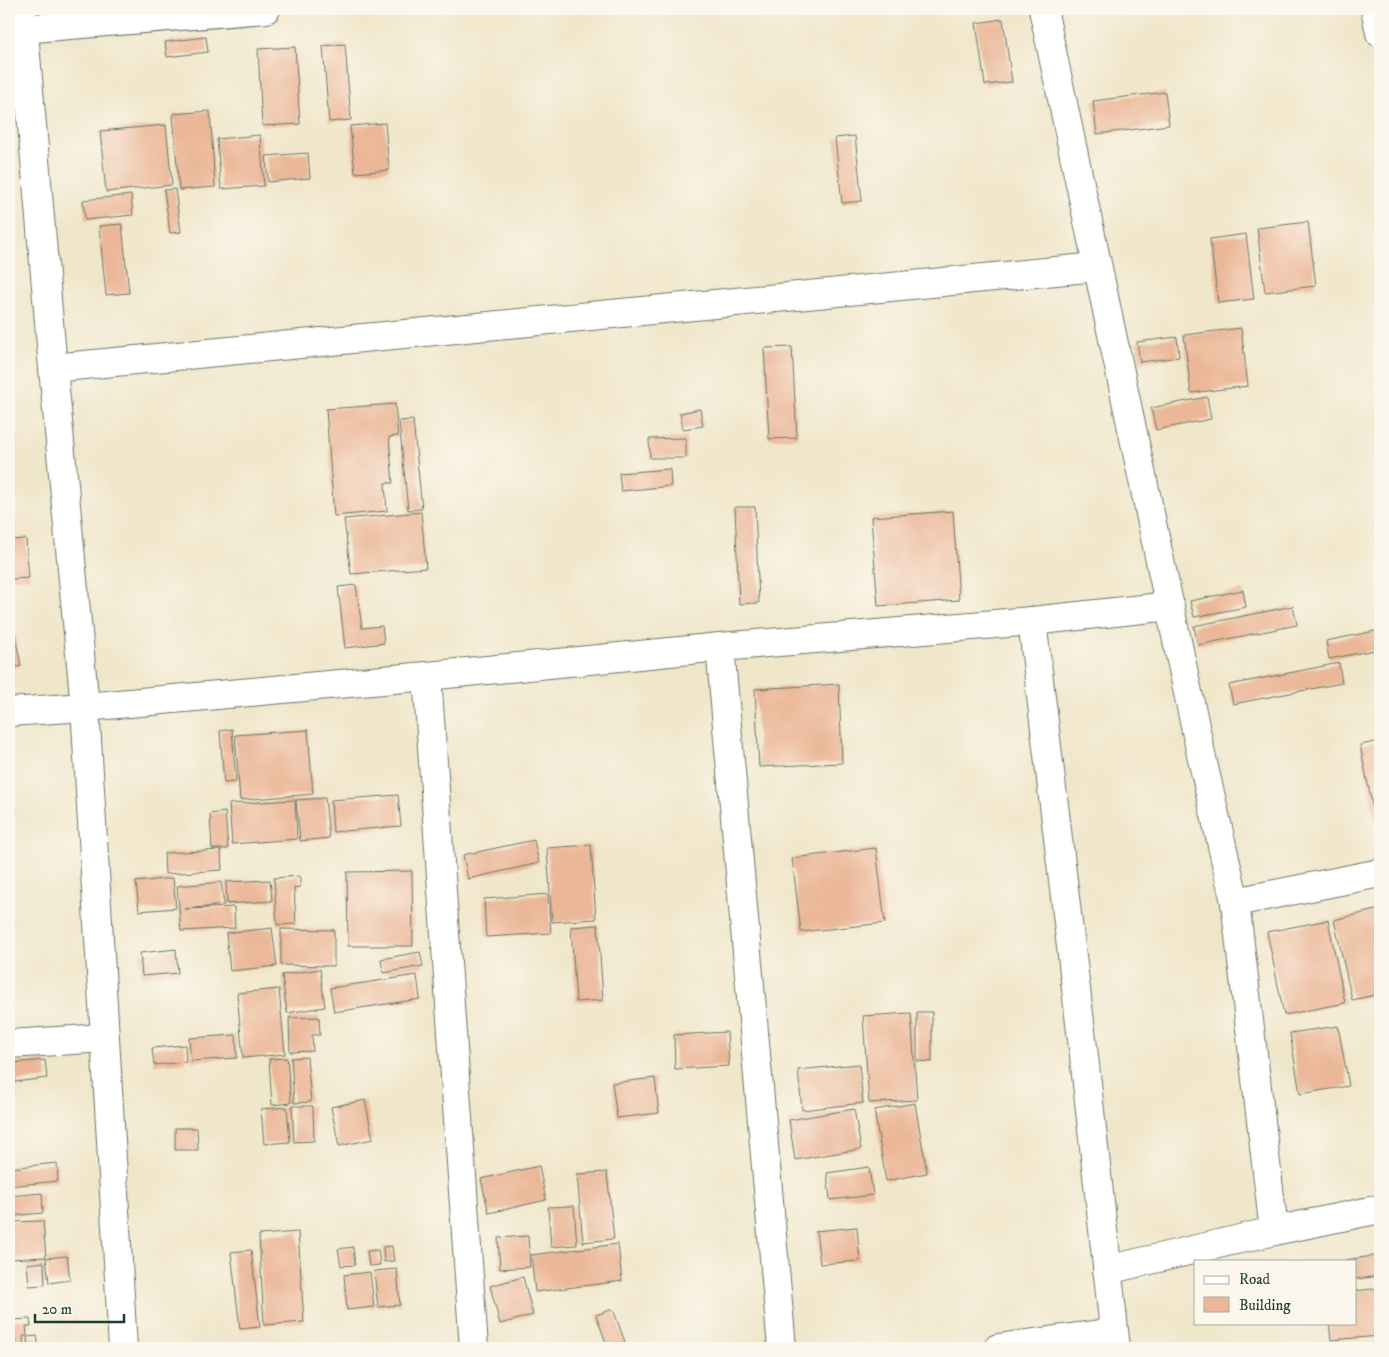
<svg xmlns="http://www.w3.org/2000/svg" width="1389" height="1357" font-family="'IM FELL DW Pica',serif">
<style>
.building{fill:#ebb798}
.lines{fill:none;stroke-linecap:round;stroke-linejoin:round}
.minor-casing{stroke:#687868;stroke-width:30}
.minor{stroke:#fff;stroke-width:28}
</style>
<rect width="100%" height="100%" fill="#fbf7ec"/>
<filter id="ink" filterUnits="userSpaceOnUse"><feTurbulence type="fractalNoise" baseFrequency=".02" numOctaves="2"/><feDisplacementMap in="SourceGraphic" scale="10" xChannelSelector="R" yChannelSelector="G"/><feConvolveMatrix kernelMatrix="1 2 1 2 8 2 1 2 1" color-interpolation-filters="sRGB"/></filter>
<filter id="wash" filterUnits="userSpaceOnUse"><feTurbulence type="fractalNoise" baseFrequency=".0096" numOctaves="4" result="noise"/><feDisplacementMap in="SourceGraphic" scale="20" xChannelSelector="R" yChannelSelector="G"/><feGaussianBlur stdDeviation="1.12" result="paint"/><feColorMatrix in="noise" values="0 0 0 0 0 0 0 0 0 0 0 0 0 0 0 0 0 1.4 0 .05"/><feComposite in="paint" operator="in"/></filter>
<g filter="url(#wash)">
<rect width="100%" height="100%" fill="#f0e6ca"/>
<g id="blocks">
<!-- building -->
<g class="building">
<polygon points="1003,19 1012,82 985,85 976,23"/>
<polygon points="206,37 208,52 167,57 165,42"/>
<polygon points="345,44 351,120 329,122 323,46"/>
<polygon points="295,47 300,124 262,126 258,49"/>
<polygon points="1165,92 1169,125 1097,134 1093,101"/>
<polygon points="210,111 215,187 179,190 173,114"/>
<polygon points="385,123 389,170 355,173 350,126"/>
<polygon points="166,125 172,185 106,192 100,131"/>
<polygon points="260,135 264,186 221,189 217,139"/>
<polygon points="855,136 862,201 842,203 835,138"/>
<polygon points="308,153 310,178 268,182 266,156"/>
<polygon points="175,189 181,232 170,233 164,190"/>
<polygon points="131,195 133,215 85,220 83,200"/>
<polygon points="1308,222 1316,286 1265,292 1257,228"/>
<polygon points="122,224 129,293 106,295 99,226"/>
<polygon points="1246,234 1254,299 1218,303 1210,239"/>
<polygon points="1241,328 1248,386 1191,393 1184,335"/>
<polygon points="1177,337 1179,357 1140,362 1137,342"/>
<polygon points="792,347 797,438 769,439 764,348"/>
<polygon points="1207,397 1211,419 1156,430 1151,408"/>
<polygon points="395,404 398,436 389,437 393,483 385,483 387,511 334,516 326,409"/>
<polygon points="700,409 703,426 683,429 680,413"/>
<polygon points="413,420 422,509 408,510 399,421"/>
<polygon points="686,438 686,458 650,458 649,439"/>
<polygon points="670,469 671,486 621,491 619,473"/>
<polygon points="735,507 755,507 759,603 739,604"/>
<polygon points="953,511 959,600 878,606 871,517"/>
<polygon points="421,512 426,568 351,574 344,519"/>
<polygon points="26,539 29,578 11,579 9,540"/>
<polygon points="356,585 362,628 382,626 384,643 345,648 338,587"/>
<polygon points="1243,590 1246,607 1194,617 1190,601"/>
<polygon points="1293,606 1297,625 1198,645 1194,626"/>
<polygon points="11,615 21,666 9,669 9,616"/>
<polygon points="1380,630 1380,649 1329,659 1326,641"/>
<polygon points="1339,663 1342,683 1233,704 1229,685"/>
<polygon points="839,684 842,763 759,767 755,689"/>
<polygon points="232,729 236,782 224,783 220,731"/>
<polygon points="308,730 313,794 240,800 235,735"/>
<polygon points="1380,741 1380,823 1376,824 1360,745"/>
<polygon points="398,795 401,826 333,832 331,800"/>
<polygon points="325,798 329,838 300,841 296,800"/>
<polygon points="295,800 297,839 232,844 229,804"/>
<polygon points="225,812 228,849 212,849 210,814"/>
<polygon points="534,840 539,863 468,879 463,855"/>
<polygon points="591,845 596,919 552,922 547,848"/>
<polygon points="876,848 885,923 801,932 792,858"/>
<polygon points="221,850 222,870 165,874 164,853"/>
<polygon points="412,871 413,946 348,946 347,872"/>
<polygon points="300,876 300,887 294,888 296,924 277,925 274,878"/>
<polygon points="173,878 176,908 139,911 136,882"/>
<polygon points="270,880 272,901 227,904 226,882"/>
<polygon points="221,882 224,905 185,909 234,907 235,928 181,931 177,886"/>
<polygon points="548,894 551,933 486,937 484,899"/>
<polygon points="1380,909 1380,994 1352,1000 1334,920"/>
<polygon points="1328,920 1345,1003 1284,1015 1267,932"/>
<polygon points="598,925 603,1000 576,1002 571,927"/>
<polygon points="272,928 277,966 230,971 226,933"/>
<polygon points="281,929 334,930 334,966 281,965"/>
<polygon points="176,949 178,973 142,976 140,953"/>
<polygon points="420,952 423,966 383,973 381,959"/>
<polygon points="320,969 325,1007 287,1013 282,975"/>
<polygon points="417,975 420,999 334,1012 330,988"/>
<polygon points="279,989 285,1054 243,1058 237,993"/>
<polygon points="917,1012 932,1012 932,1062 917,1061"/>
<polygon points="911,1013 917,1100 869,1103 863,1016"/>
<polygon points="319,1017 320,1035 312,1035 313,1051 290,1052 289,1018"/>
<polygon points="1338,1026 1349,1086 1300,1094 1290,1033"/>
<polygon points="727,1032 729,1066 675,1069 674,1035"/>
<polygon points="236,1035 237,1058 191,1061 189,1038"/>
<polygon points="185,1045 186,1062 154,1065 152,1048"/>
<polygon points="307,1057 311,1102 294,1103 291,1058"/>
<polygon points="287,1058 291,1103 272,1105 269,1059"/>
<polygon points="45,1060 47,1078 15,1082 13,1063"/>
<polygon points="859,1064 863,1103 802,1110 798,1070"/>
<polygon points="655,1078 659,1113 617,1118 612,1083"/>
<polygon points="365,1100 373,1139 339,1146 331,1107"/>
<polygon points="915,1103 927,1173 886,1181 874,1110"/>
<polygon points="292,1106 313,1106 314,1141 294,1142"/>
<polygon points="287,1107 290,1142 264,1144 261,1109"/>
<polygon points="854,1109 861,1149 795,1160 789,1120"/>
<polygon points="175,1128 197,1128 198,1150 175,1150"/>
<polygon points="57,1163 58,1181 9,1186 9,1168"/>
<polygon points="539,1166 546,1200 489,1213 481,1179"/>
<polygon points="869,1167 873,1195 830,1200 827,1173"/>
<polygon points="607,1172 614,1239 583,1242 577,1174"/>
<polygon points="42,1193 43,1213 9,1216 9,1196"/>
<polygon points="574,1206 577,1245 551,1247 548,1207"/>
<polygon points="43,1221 46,1257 9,1259 9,1222"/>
<polygon points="857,1227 860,1261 820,1264 816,1231"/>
<polygon points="298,1232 304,1322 264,1325 259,1235"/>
<polygon points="528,1236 530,1267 500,1269 498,1238"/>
<polygon points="618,1244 622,1281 535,1292 531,1255"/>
<polygon points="392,1246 394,1261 384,1262 383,1247"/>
<polygon points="353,1247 355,1265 341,1266 338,1249"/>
<polygon points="251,1250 260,1327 240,1329 231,1252"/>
<polygon points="378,1250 380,1265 369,1266 367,1251"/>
<polygon points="1380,1255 1380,1276 1355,1279 1355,1261 1345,1261 1345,1260"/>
<polygon points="67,1256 70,1280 49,1283 46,1258"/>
<polygon points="44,1262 45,1285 29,1286 27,1264"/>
<polygon points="397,1269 400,1305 378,1307 374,1271"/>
<polygon points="370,1272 374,1307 347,1310 344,1275"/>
<polygon points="523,1277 533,1315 500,1324 490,1286"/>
<polygon points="1380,1288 1380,1336 1331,1340 1329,1323 1355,1323 1355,1291"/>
<polygon points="613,1309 625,1342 608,1348 596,1315"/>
<polygon points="30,1319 31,1326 26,1326 27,1336 23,1336 24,1348 16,1348 13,1320"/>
<polygon points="37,1336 39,1348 28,1348 27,1337"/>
</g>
</g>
</g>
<g filter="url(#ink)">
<use href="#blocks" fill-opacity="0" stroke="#687868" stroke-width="1"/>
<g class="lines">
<defs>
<g id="minor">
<polyline points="22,9 53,368 85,707 105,1038 123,1348"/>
<polyline points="1043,9 1201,754 1235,902 1274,1231"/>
<polyline points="1375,9 1380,33"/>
<polyline points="9,30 266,9"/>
<polyline points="53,368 1097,267"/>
<polyline points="1032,621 1084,1056 1116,1348"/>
<polyline points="720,647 782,1348"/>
<polyline points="427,676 474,1348"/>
<polyline points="9,712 85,707 427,676 720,647 1032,621 1170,606"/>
<polyline points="1235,902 1380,873"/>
<polyline points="9,1044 105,1038"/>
<polyline points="1107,1270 1274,1231 1380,1209"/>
<polyline points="998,1348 1114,1332"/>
</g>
</defs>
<!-- minor casing -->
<use href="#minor" class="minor-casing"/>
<!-- minor -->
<use href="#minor" class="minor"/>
</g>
</g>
<!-- margin -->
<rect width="1389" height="1357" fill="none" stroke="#fbf7ec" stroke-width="30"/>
<!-- legend -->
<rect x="1194" y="1260" width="162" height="65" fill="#fbf7ec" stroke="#a3ada2"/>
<rect x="1204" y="1276" width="25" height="8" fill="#ffffff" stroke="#a3ada2"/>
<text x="1239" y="1284" font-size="15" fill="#1f3d34">Road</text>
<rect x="1204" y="1297" width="25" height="15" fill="#ebb798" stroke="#a3ada2"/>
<text x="1239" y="1310" font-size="15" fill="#1f3d34">Building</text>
<!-- scale -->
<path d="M35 1314v8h89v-8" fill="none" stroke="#1f3d34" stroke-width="2.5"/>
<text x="42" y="1314" font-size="15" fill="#1f3d34" stroke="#fbf7ec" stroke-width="4" paint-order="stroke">20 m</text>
</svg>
